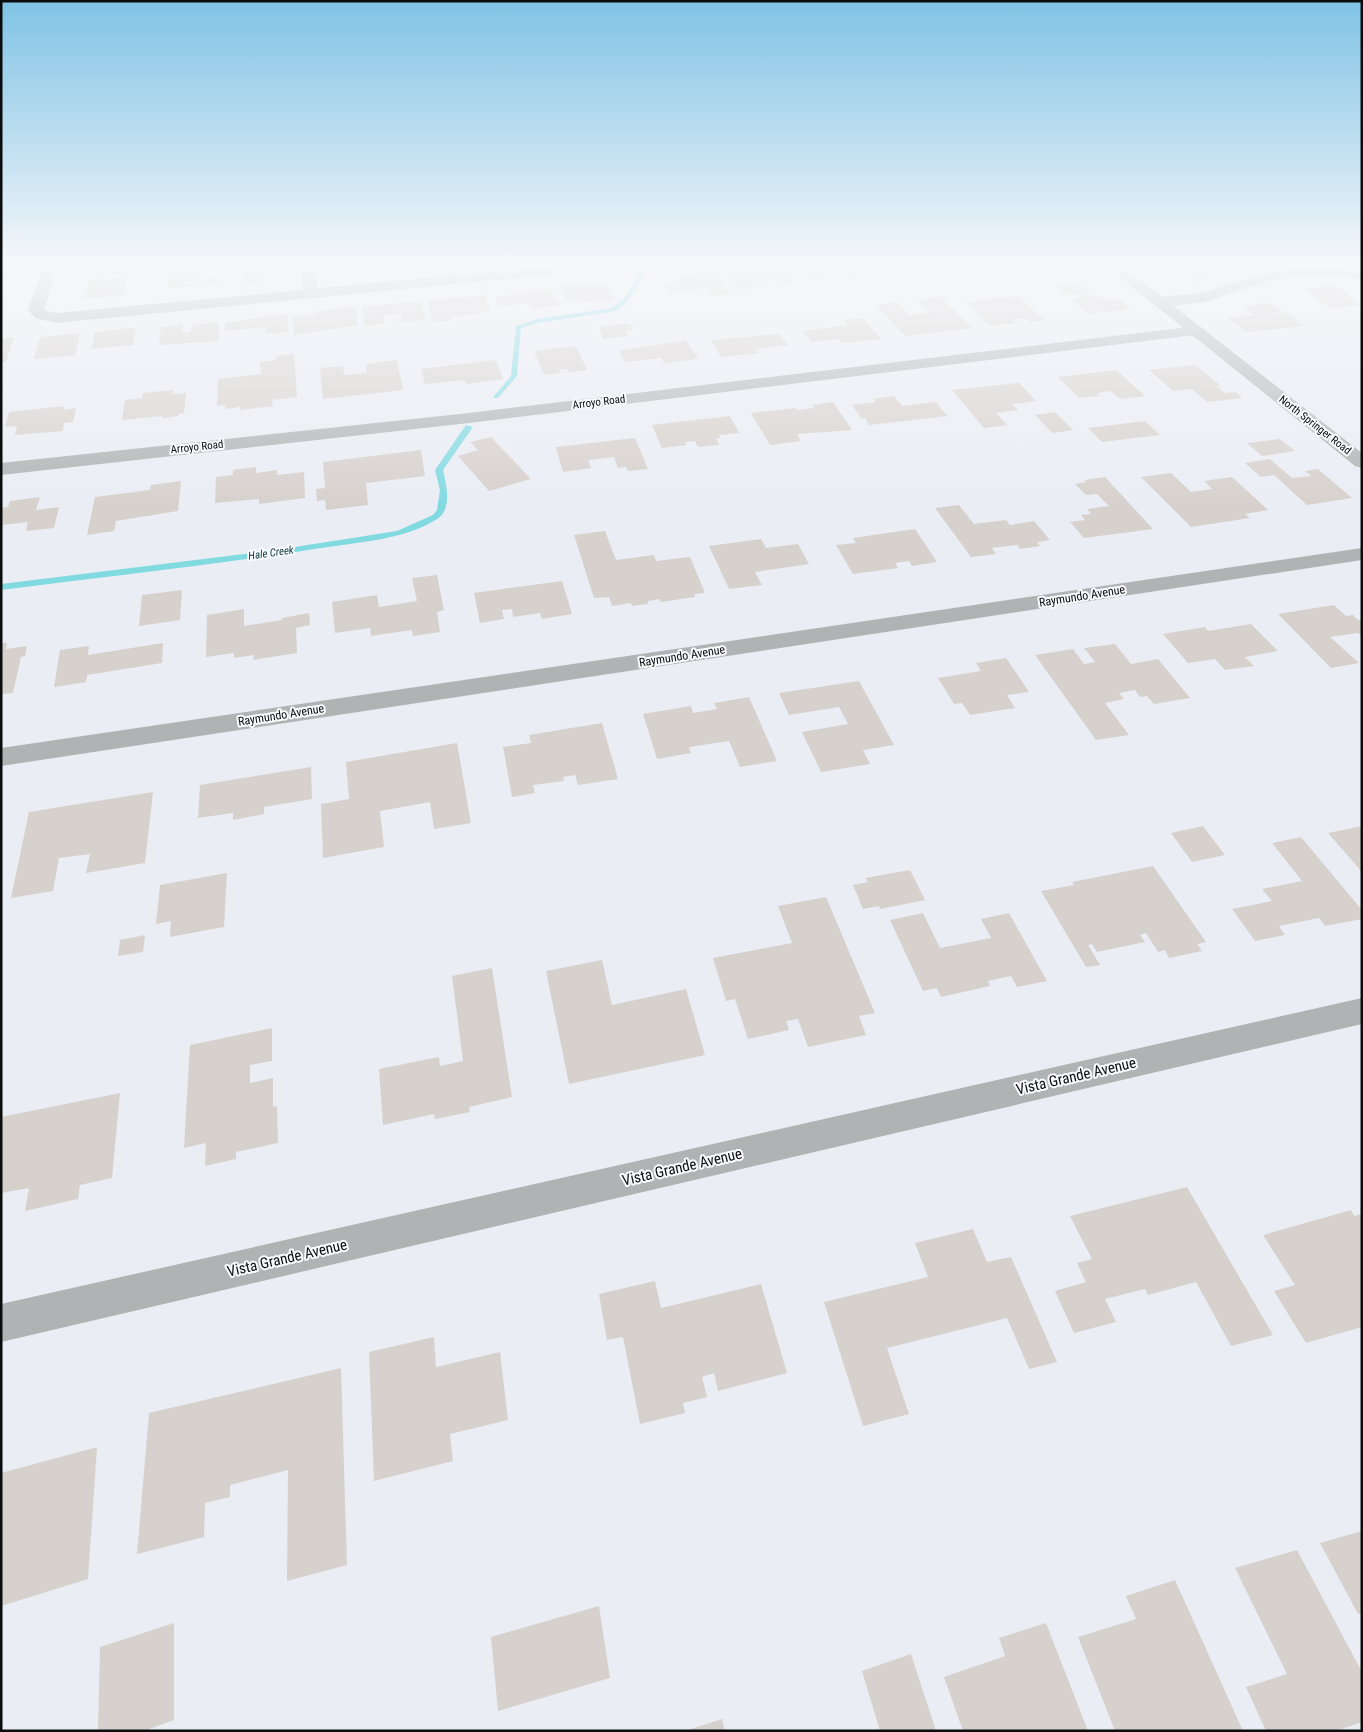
<svg xmlns="http://www.w3.org/2000/svg" width="1363" height="1732" font-family="'Roboto Condensed',sans-serif">
<style>
.lines{fill:none;stroke-linecap:round;stroke-linejoin:round}
.stream{fill:#82dae1;fill-rule:evenodd}
.building{fill:#d7d1cd}
.minor{fill:#b0b3b4;fill-rule:evenodd}
.tertiary{fill:#b0b3b4;fill-rule:evenodd}
.labels{text-anchor:middle;dominant-baseline:central;stroke-width:4;stroke-linejoin:round;paint-order:stroke}
.far-street-label{font-size:11px;fill:#0b0c0e;stroke:#f9fafe}
.far-water-label{font-size:11px;font-style:italic;fill:#0d383b;stroke:#f9fafe}
.street-label{font-size:12px;fill:#0b0c0e;stroke:#f9fafe}
.near-street-label{font-size:15px;fill:#0b0c0e;stroke:#f9fafe}
</style>
<rect width="100%" height="100%" fill="#eaedf4"/>
<g class="lines">
<!-- stream -->
<g class="stream">
<path d="M641,270L646,271C638,286 631,302 616,311L538,323L521,328L517,376L498,398H494V396L511,376L516,326L537,319L612,308L625,297Z"/>
<path d="M466,425L473,427L443,470C446,484 453,509 437,519C405,540 358,542 321,548C215,565 108,576 1,590V584L269,551L397,531L433,515L437,510L440,490L435,470Z"/>
</g>
</g>
<!-- building -->
<g class="building">
<polygon points="107,265 140,265 139,273 93,277 96,266"/>
<polygon points="202,265 201,278 221,276 221,284 167,289 170,268"/>
<polygon points="243,265 271,265 271,275 266,275 266,282 243,284"/>
<polygon points="351,265 414,265 415,267 368,272 368,267 351,269"/>
<polygon points="851,265 863,278 848,279 843,274 805,278 795,266"/>
<polygon points="863,265 898,265 901,268 884,270 887,274 872,275"/>
<polygon points="934,265 954,265 957,268 939,270"/>
<polygon points="1168,265 1212,265 1204,273 1212,281 1191,282"/>
<polygon points="783,268 795,283 781,285 777,281 751,283 755,288 739,290 727,274"/>
<polygon points="8,270 2,288 1,288 1,271"/>
<polygon points="715,273 731,294 712,296 707,288 670,293 663,283 676,281 673,277"/>
<polygon points="128,278 124,296 83,299 89,280"/>
<polygon points="605,282 614,299 582,302 581,299 566,300 560,287"/>
<polygon points="1078,282 1090,293 1088,293 1091,296 1104,297 1109,300 1119,299 1131,309 1089,314 1072,299 1084,298 1078,294 1066,295 1054,285"/>
<polygon points="1325,286 1337,286 1353,296 1347,296 1360,305 1331,308 1302,289"/>
<polygon points="551,289 559,305 531,308 529,303 499,306 495,297"/>
<polygon points="485,295 491,312 450,317 451,321 433,322 428,301"/>
<polygon points="1018,296 1045,320 1030,322 1026,318 1012,320 1016,323 991,326 966,302"/>
<polygon points="941,297 972,328 905,336 876,305 897,302 908,315 930,313 917,300"/>
<polygon points="421,301 426,319 403,322 401,313 383,315 385,324 365,326 362,307"/>
<polygon points="1265,302 1283,310 1270,314 1285,312 1305,326 1247,332 1228,318 1256,315 1242,309"/>
<polygon points="356,307 358,325 294,335 293,317 314,315 314,312"/>
<polygon points="287,314 288,332 266,334 266,327 225,331 225,323"/>
<polygon points="863,318 881,339 842,343 839,339 811,342 802,331 848,325 844,320"/>
<polygon points="219,322 218,341 159,345 161,327 183,324 182,333 191,332 191,325"/>
<polygon points="621,324 630,324 633,330 625,331 627,336 603,339 598,326"/>
<polygon points="136,327 133,345 91,349 95,332"/>
<polygon points="80,333 75,355 34,359 40,337"/>
<polygon points="780,334 788,345 755,349 759,353 721,357 711,340"/>
<polygon points="14,337 6,362 1,362 1,339"/>
<polygon points="686,340 698,359 664,363 661,358 625,362 619,351"/>
<polygon points="576,346 587,370 569,372 567,369 559,369 561,373 544,375 534,351"/>
<polygon points="294,354 297,397 272,400 273,406 240,410 240,407 225,409 226,405 217,406 218,379 261,374 260,362 276,360 276,356"/>
<polygon points="397,360 403,390 323,399 320,368 343,366 344,375 367,373 366,364"/>
<polygon points="496,360 503,379 466,384 465,380 425,384 421,369"/>
<polygon points="1195,365 1220,385 1216,386 1225,393 1236,392 1242,398 1207,402 1192,389 1173,391 1149,370"/>
<polygon points="1116,370 1145,396 1120,399 1111,391 1097,393 1100,396 1079,398 1058,377"/>
<polygon points="1019,383 1036,401 1012,404 1018,410 996,413 1007,425 984,428 952,390"/>
<polygon points="173,390 173,394 186,393 184,413 178,414 178,416 162,418 162,416 122,420 125,400 142,398 143,393"/>
<polygon points="894,396 902,406 936,402 947,416 869,425 865,418 862,419 852,405 876,402 873,399"/>
<polygon points="833,402 852,430 797,434 801,441 770,445 751,413 795,408 797,410 814,408 812,405"/>
<polygon points="65,406 64,410 76,408 73,422 64,423 63,431 15,435 17,426 5,427 9,412"/>
<polygon points="1055,412 1073,430 1052,433 1035,415"/>
<polygon points="730,416 739,433 719,435 720,438 716,438 719,445 698,447 695,441 685,442 686,445 662,448 652,425"/>
<polygon points="1145,421 1160,435 1102,442 1088,428"/>
<polygon points="491,437 531,479 489,491 458,456 478,450 470,442"/>
<polygon points="635,438 648,469 628,471 626,467 618,468 614,457 588,460 591,468 563,472 556,447"/>
<polygon points="1280,439 1295,451 1262,456 1247,443"/>
<polygon points="421,450 425,476 366,483 368,505 326,510 325,500 317,501 316,489 325,488 323,462"/>
<polygon points="1270,459 1292,478 1311,476 1305,471 1318,469 1352,498 1307,505 1274,475 1261,477 1245,463"/>
<polygon points="256,467 256,473 277,470 277,475 304,472 305,498 259,504 259,499 215,503 216,477 233,475 233,470"/>
<polygon points="1171,473 1191,492 1212,489 1204,481 1232,477 1268,510 1245,514 1250,518 1191,527 1141,477"/>
<polygon points="1105,477 1153,529 1084,538 1070,522 1085,520 1081,515 1091,514 1087,509 1109,506 1097,494 1086,495 1075,484 1086,482 1084,480"/>
<polygon points="181,481 178,511 116,521 114,531 87,535 95,497 150,490 151,485"/>
<polygon points="40,497 36,510 59,507 54,528 26,531 28,522 1,525 1,508 8,507 10,501"/>
<polygon points="959,505 974,524 1006,520 1010,525 1034,521 1050,540 1037,542 1040,546 1020,549 1017,545 992,548 996,554 971,557 935,508"/>
<polygon points="915,529 937,562 912,566 909,561 895,563 898,568 853,574 836,545 856,543 853,538"/>
<polygon points="605,531 616,560 654,555 656,561 690,557 705,593 694,594 695,597 661,602 660,599 648,601 648,604 632,606 631,603 612,606 609,597 594,598 574,535"/>
<polygon points="761,539 766,548 798,544 809,564 755,572 762,585 729,589 709,546"/>
<polygon points="437,575 444,610 437,612 440,632 413,636 412,630 371,636 370,628 335,633 332,602 377,595 379,607 417,601 412,578"/>
<polygon points="562,581 572,614 542,619 540,613 513,617 512,609 502,610 504,619 480,623 474,593"/>
<polygon points="182,590 180,620 139,626 142,595"/>
<polygon points="1334,605 1346,616 1353,615 1358,620 1362,619 1362,635 1357,633 1330,637 1359,663 1331,668 1278,614"/>
<polygon points="244,609 244,626 282,620 282,618 309,613 310,625 296,628 297,653 253,660 254,655 234,658 234,653 206,657 207,615"/>
<polygon points="1251,624 1278,651 1245,657 1254,666 1225,670 1215,659 1188,663 1163,634 1205,627 1208,631"/>
<polygon points="1,643 7,643 6,649 27,646 25,656 21,657 13,693 1,694"/>
<polygon points="163,643 162,663 87,675 86,682 54,687 60,650 89,646 88,655"/>
<polygon points="1115,644 1131,664 1158,659 1190,698 1154,704 1147,696 1140,697 1135,690 1119,693 1124,699 1105,703 1129,735 1096,740 1035,655 1073,649 1084,664 1095,662 1084,648"/>
<polygon points="1006,658 1029,692 1007,695 1015,708 970,715 962,703 954,704 938,678 981,671 976,663"/>
<polygon points="859,681 894,745 863,750 870,764 821,772 802,732 848,724 839,707 789,715 779,693"/>
<polygon points="749,697 777,761 740,767 729,741 689,747 691,753 657,759 643,714 691,706 693,713 717,709 714,703"/>
<polygon points="602,723 618,779 578,785 575,775 563,777 564,781 533,785 535,793 512,797 503,747 531,743 529,735"/>
<polygon points="457,743 471,823 434,829 430,802 380,811 384,847 323,858 321,804 349,799 346,762"/>
<polygon points="311,767 312,799 264,807 264,814 233,820 233,813 198,818 200,785"/>
<polygon points="153,792 145,863 86,873 90,854 59,858 53,891 11,898 29,812"/>
<polygon points="1203,826 1225,855 1192,862 1171,833"/>
<polygon points="1362,826 1362,872 1328,833"/>
<polygon points="1301,837 1362,910 1362,919 1325,926 1319,918 1279,926 1285,935 1255,941 1232,909 1272,901 1262,889 1302,881 1272,843"/>
<polygon points="1153,866 1206,942 1197,944 1202,951 1169,958 1165,950 1158,952 1146,933 1140,935 1145,942 1097,952 1092,944 1088,945 1100,965 1086,967 1041,891 1074,885 1072,882"/>
<polygon points="910,870 925,900 880,909 879,906 863,909 853,885 868,882 865,878"/>
<polygon points="227,873 224,927 170,937 171,921 156,924 160,885"/>
<polygon points="826,897 875,1013 859,1016 866,1035 808,1047 798,1019 786,1021 789,1030 748,1039 735,999 726,1001 713,958 792,943 778,906"/>
<polygon points="923,913 940,948 991,938 981,919 1009,913 1047,981 1017,987 1011,976 988,981 990,986 941,997 937,988 923,991 890,920"/>
<polygon points="145,935 143,952 118,956 120,940"/>
<polygon points="602,960 612,1005 686,989 705,1055 569,1084 546,971"/>
<polygon points="492,968 512,1097 469,1107 470,1112 435,1119 434,1114 383,1125 379,1069 439,1057 440,1066 463,1061 452,976"/>
<polygon points="272,1028 272,1061 250,1065 250,1083 273,1078 273,1107 277,1106 278,1143 236,1152 236,1159 205,1166 206,1143 184,1148 190,1045"/>
<polygon points="120,1093 112,1178 80,1185 78,1199 25,1211 29,1188 1,1193 1,1117"/>
<polygon points="1187,1187 1273,1335 1231,1346 1196,1282 1148,1295 1145,1289 1105,1299 1116,1322 1074,1333 1055,1291 1086,1282 1077,1263 1092,1259 1070,1216"/>
<polygon points="1351,1210 1354,1216 1362,1214 1362,1327 1306,1343 1274,1291 1295,1285 1263,1235"/>
<polygon points="973,1229 987,1262 1011,1257 1057,1362 1029,1369 1007,1318 887,1348 909,1414 863,1426 824,1302 928,1277 915,1243"/>
<polygon points="655,1281 661,1308 761,1284 787,1373 718,1391 714,1373 702,1377 707,1397 683,1403 685,1413 640,1424 623,1337 607,1340 599,1294"/>
<polygon points="434,1337 436,1367 500,1352 508,1420 450,1434 453,1461 374,1481 369,1352"/>
<polygon points="341,1368 347,1565 287,1581 288,1470 230,1485 230,1497 205,1503 204,1537 137,1554 149,1413"/>
<polygon points="97,1447 88,1579 1,1606 1,1473"/>
<polygon points="1362,1531 1362,1613 1358,1614 1320,1543"/>
<polygon points="1297,1550 1362,1672 1362,1722 1336,1731 1266,1731 1246,1687 1287,1674 1235,1568"/>
<polygon points="1175,1580 1243,1731 1115,1731 1078,1637 1136,1619 1126,1596"/>
<polygon points="599,1606 610,1678 498,1711 491,1637"/>
<polygon points="174,1623 174,1720 144,1731 98,1731 100,1647"/>
<polygon points="1046,1623 1088,1731 963,1731 944,1677 1005,1656 999,1638"/>
<polygon points="911,1654 936,1731 880,1731 862,1671"/>
<polygon points="722,1719 725,1731 688,1731 688,1730"/>
</g>
<g class="lines">
<!-- minor -->
<g class="minor">
<polygon points="44,265 58,265 44,310 56,313 303,290 300,265 314,265 318,288 563,265 615,265 613,268 608,269 56,323 35,318 28,310"/>
<polygon points="1301,267 1362,270 1362,278 1301,275 1268,281 1204,302 1161,307 1156,305 1153,302 1156,299 1161,297 1202,293 1260,274"/>
<polygon points="1197,326 1203,328 1205,331 1203,334 469,423 1,475 1,463 469,413"/>
<polygon points="1362,548 1362,560 1,766 1,748"/>
<polygon points="1362,998 1362,1024 1,1342 1,1304"/>
</g>
<!-- tertiary -->
<polygon class="tertiary" points="1105,265 1121,265 1362,453 1362,468 1355,466"/>
</g>
<!-- sky -->
<linearGradient id="sky" x2="0" y2="1"><stop stop-color="#7fc3e5"/><stop offset="0.52" stop-color="#f6f7fa"/><stop offset="1" stop-color="#f6f7fa" stop-opacity="0"/></linearGradient>
<rect width="1363" height="507" fill="url(#sky)"/>
<g class="labels">
<!-- far-street labels -->
<g class="far-street-label">
<text transform="translate(599 402) rotate(-7)">Arroyo Road</text>
<text transform="translate(1315 425) rotate(38)">North Springer Road</text>
<text transform="translate(197 447) rotate(-6)">Arroyo Road</text>
</g>
<!-- far-water labels -->
<g class="far-water-label">
<text transform="translate(271 553) rotate(-8)">Hale Creek</text>
</g>
<!-- street labels -->
<g class="street-label">
<text transform="translate(1082 596) rotate(-9)">Raymundo Avenue</text>
<text transform="translate(682 656) rotate(-9)">Raymundo Avenue</text>
<text transform="translate(281 715) rotate(-9)">Raymundo Avenue</text>
</g>
<!-- near-street labels -->
<g class="near-street-label">
<text transform="translate(1076 1076) rotate(-13)">Vista Grande Avenue</text>
<text transform="translate(682 1167) rotate(-13)">Vista Grande Avenue</text>
<text transform="translate(287 1258) rotate(-13)">Vista Grande Avenue</text>
</g>
</g>
<!-- border -->
<rect width="1363" height="1732" fill="none" stroke="#0b0c0e" stroke-width="5"/>
</svg>
